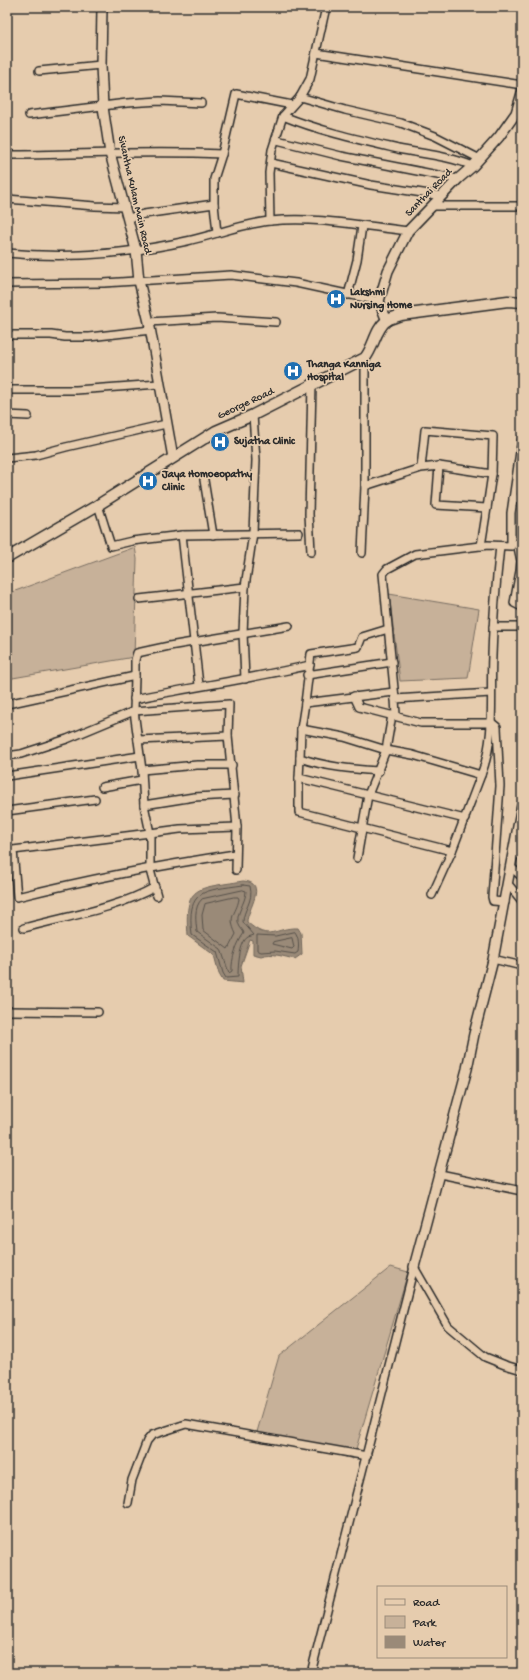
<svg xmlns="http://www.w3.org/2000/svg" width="529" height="1680" font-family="'Gochi Hand',sans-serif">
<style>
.green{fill:#c7b199;stroke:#796e62}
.water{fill:#9a8a78;stroke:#6e6459}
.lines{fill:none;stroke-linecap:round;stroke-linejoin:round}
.shore{stroke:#57514a;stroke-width:1}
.minor-casing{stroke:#2b2b2b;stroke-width:10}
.tertiary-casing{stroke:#2b2b2b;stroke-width:12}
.secondary-casing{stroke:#2b2b2b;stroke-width:13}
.minor{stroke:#e6ccae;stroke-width:7}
.tertiary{stroke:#e6ccae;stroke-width:9}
.secondary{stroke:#e6ccae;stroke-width:10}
.labels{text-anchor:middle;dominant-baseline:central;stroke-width:3.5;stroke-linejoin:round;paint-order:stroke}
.street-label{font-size:11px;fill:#2b2b2b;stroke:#e6ccae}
.poi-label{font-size:11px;font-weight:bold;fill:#2b2b2b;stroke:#e6ccae;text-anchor:start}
</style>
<rect width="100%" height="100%" fill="#e6ccae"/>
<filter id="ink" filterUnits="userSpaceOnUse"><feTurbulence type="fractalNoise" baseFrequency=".025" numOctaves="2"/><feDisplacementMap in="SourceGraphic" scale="8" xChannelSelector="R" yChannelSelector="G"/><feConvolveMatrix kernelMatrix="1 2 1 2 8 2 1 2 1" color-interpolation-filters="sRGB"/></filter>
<g filter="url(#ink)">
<!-- green -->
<g class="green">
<polygon points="135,547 137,559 134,657 7,679 7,594"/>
<polygon points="389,594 479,609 468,678 400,681"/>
<polygon points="391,1267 408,1272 353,1459 257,1432 279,1356"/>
</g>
<!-- water -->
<path class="water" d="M243,881C269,882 247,910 247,922C270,943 274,927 298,928L301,933L302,954L295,959C284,957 272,952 261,956L253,954V941L250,940L241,966L243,983L223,981L219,974L214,955L188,936C184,884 196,889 243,881Z"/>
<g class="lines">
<!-- shore -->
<g class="shore">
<path d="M243,885L250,886C254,902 243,909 243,922L254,935C252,936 250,936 248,937C239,942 238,969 238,977L226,978L223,973L217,952L192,935C186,888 204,891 243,885Z"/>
<path d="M243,890L246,891C246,903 234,915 239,925C240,928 243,930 244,933C237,943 231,959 232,971L229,973L221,949L197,932C196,922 193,907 202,899Z"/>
<path d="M234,897H238L239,899C236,915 227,915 236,934L228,949L203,930L202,915L205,904Z"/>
<path d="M295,932C299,937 299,945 298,952L295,954L275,951L261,952L257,950V935L275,936Z"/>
<polygon points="292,938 294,947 292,949 272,944 273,942"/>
</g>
<defs>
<g id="minor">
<polyline points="316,53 522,85"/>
<polyline points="39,71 101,65"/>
<polyline points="300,97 345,110 401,123 435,136 480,159"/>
<polyline points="29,115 127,103 160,101 201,103"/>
<path d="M283,116C320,131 360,140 398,149C424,154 449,156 473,166"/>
<polyline points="277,140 341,156 458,179"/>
<path d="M7,155C79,155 150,150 222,154"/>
<polyline points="271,163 371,185 442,196"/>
<polyline points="7,199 95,206 125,207"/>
<polyline points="214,204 214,179 222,154 236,94 292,105"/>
<polyline points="433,206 522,206"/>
<polyline points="129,218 144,214 214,204 217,233"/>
<polyline points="270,221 269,173 272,150 283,116 300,97 310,79 326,7"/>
<path d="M7,253C68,259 128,254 187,241C215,235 241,224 270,221C315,216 363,226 408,231"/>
<polyline points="7,284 104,283 231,275 296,283 379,301"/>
<polyline points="348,295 357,260 362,226"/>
<polyline points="149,322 217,318 276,322"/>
<polyline points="7,335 51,335 65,337 89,337 151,330"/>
<polyline points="365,358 365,486 421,468 439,466 436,505 487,508 492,474 493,436 425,430 421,468"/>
<polyline points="7,390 76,390 159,384"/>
<polyline points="7,415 28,416"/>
<polyline points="7,458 36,455 66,447 166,424"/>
<polyline points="439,466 492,474"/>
<polyline points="204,480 213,535"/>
<polyline points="513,498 522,499"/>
<polyline points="98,505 111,546 132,541 182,535 299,533"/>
<polyline points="182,535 199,685"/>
<polyline points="517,543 521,561 520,571 514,603 522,607"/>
<polyline points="481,546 487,508"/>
<polyline points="311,552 309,514 312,384"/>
<polyline points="362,553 365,486"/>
<polyline points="139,599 245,587"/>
<polyline points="493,627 522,627"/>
<polyline points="307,675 392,662"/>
<polyline points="135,676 135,660 137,653 169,646 289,626"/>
<polyline points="245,679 243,633 245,587 253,533 256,460 253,415"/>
<polyline points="354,696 359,707 421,723 492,723 497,727 500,786 492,897 493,901 505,902"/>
<path d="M134,699C192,687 251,679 310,665"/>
<polyline points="395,699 383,574 387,569 415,554 488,545 511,546 511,513 522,438"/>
<polyline points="305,703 311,654 358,647 362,637 388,629"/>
<path d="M7,704L135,676L134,711L142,770L144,805L150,833L13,850L17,897C89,879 162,865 235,854"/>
<polyline points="396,715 395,699 491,693"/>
<polyline points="301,729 344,737 386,750 392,715"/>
<polyline points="138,740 228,736"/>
<polyline points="7,756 21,754 67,739 134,711 229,704 228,736 237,827 236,870"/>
<polyline points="300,758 299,778 368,795 357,858"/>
<polyline points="142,770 197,765 232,765"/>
<path d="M379,771C351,769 326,767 300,758L301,729L305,703L394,692"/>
<polyline points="7,776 140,756"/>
<polyline points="299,778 299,812 452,851"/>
<polyline points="102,787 142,780"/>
<polyline points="144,805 194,797 235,795"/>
<polyline points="7,811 95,799"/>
<path d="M465,819L368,795L386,750L413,755L481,775C496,737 490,696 492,656C493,620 496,583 500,546"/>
<polyline points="513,850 522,857"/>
<polyline points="511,867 522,877"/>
<polyline points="508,884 522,901"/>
<polyline points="432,895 452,851 481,775"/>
<polyline points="157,896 150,870 150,833 180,829 237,827"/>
<path d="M24,928C68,916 116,909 155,887"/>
<polyline points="493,959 522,966"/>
<polyline points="7,1011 98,1012"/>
<polyline points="440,1174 522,1191"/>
<polyline points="414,1267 448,1326 485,1357 505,1365 522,1370"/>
<polyline points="128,1503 132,1480 147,1441 152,1435 186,1424 367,1456"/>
<polyline points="311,1673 414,1267"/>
</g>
<g id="tertiary">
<polyline points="102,7 101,65 103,107 110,153 136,250 139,281 149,322 173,458"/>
<polyline points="387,321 379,301 388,271 408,231 458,179 473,166 499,137 516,113 522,93"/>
<polyline points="414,1267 467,1069 474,1034 493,960 522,805"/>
</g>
<path id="secondary" d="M7,558L98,505L216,431L253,415L365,358C374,347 375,330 386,321C390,318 396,317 401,315L508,301L522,302"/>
</defs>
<!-- minor casing -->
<use href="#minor" class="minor-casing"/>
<!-- tertiary casing -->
<use href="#tertiary" class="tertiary-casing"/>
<!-- secondary casing -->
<use href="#secondary" class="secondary-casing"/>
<!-- minor -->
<use href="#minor" class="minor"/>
<!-- tertiary -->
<use href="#tertiary" class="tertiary"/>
<!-- secondary -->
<use href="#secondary" class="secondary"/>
</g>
</g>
<!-- icons -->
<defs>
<symbol id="hospital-disc" viewBox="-11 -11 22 22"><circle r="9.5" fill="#1f6fb2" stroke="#e6ccae"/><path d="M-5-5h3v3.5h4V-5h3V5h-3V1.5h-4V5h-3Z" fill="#fff"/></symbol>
</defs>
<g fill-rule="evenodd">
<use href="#hospital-disc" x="325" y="288" width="22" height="22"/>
<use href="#hospital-disc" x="282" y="360" width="22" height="22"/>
<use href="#hospital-disc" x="209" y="431" width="22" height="22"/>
<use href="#hospital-disc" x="137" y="470" width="22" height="22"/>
</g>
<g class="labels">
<!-- street labels -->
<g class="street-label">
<text transform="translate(429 193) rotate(-46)">Santhai Road</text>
<text transform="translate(134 195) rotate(77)">Sivantha Kulam Main Road</text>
<text transform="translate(246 404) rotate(-25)">George Road</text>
</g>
<!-- poi labels -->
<g class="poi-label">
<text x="350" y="293">Lakshmi<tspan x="350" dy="13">Nursing Home</tspan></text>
<text x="307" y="365">Thanga Kanniga<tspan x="307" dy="13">Hospital</tspan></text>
<text x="234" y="442">Sujatha Clinic</text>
<text x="162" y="475">Jaya Homoeopathy<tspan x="162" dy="13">Clinic</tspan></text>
</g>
</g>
<!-- margin -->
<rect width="529" height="1680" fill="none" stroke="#e6ccae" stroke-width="24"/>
<rect x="12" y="12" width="505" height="1656" fill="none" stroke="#2b2b2b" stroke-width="1.5" filter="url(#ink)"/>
<!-- legend -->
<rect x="377" y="1586" width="130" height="72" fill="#e6ccae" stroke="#9b8c7a"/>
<rect x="385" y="1599" width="20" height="6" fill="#e6ccae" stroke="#9b8c7a"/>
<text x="413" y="1606" font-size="12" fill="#2b2b2b">Road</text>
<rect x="385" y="1616" width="20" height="12" fill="#c7b199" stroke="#9b8c7a"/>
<text x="413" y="1626" font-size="12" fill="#2b2b2b">Park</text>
<rect x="385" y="1636" width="20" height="12" fill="#9a8a78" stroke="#9b8c7a"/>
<text x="413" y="1646" font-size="12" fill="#2b2b2b">Water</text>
</svg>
